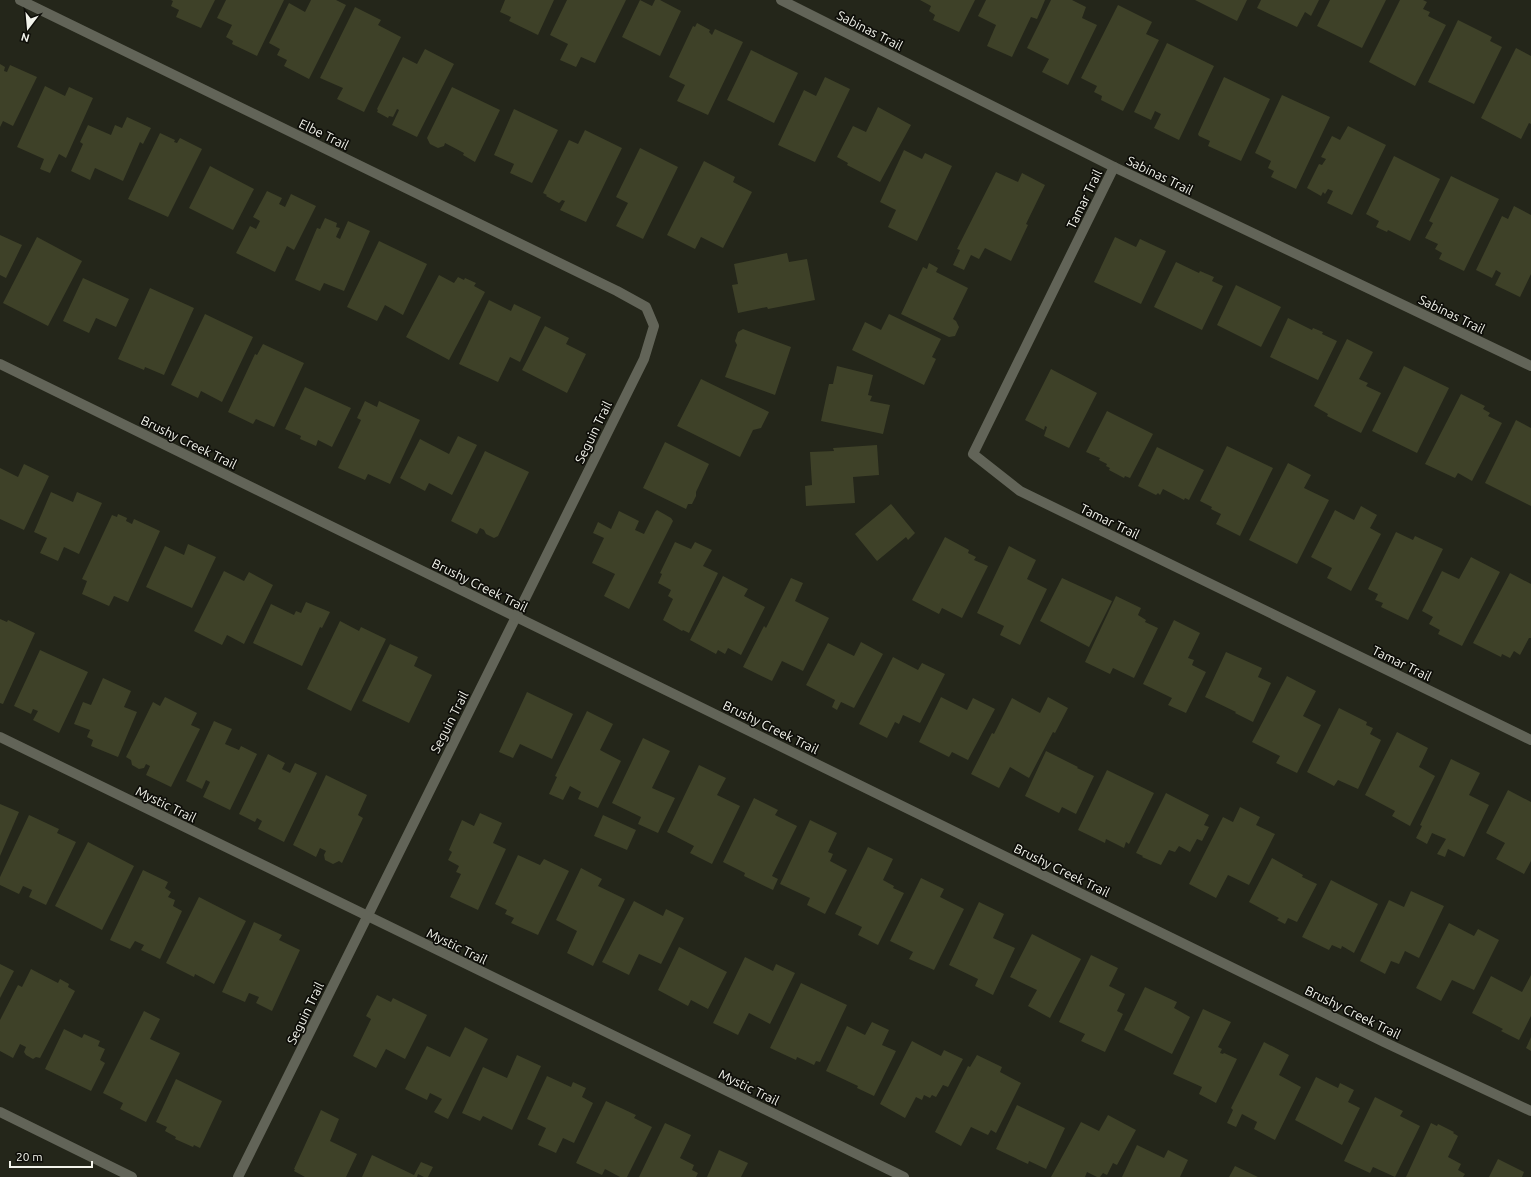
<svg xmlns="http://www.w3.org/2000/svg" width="1531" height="1177" font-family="Ubuntu,sans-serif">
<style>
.building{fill:#3e4128}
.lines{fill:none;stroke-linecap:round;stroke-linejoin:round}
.minor{stroke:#626458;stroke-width:10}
.labels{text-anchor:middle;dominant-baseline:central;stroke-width:3.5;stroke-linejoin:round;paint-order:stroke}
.street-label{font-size:13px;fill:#f3f4ec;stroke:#0e0e09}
</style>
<rect width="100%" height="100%" fill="#24261a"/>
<!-- building -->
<g class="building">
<polygon points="171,0 215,0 201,28 176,17 179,10 171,6 173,1"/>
<polygon points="226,0 284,0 257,56 232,44 233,41 226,37 232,25 217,18"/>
<polygon points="311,0 336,0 346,5 309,79 284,66 287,60 277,55 280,49 269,43 289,3 305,12"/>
<polygon points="505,0 554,0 538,35 509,21 511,17 500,12"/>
<polygon points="567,0 626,0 595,63 581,57 576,67 560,60 568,44 550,35"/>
<polygon points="640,0 652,6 655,0 660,0 681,11 660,56 622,37"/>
<polygon points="920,0 975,0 959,32 933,20 935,15 929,11 931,6"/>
<polygon points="986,0 1045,0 1037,19 1031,17 1012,57 987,46 996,25 978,16"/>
<polygon points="1051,0 1072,0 1086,7 1082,18 1097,25 1068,85 1042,72 1049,59 1027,48"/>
<polygon points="1195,0 1247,0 1237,21"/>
<polygon points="1261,0 1319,0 1311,16 1305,12 1297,27 1257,8"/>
<polygon points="1330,0 1386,0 1362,48 1317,26"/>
<polygon points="1400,0 1423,0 1427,2 1423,9 1430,12 1428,16 1446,25 1415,86 1369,62"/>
<polygon points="1118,5 1152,22 1146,34 1159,40 1123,111 1101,100 1102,96 1094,92 1097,86 1081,78"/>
<polygon points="355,7 381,20 378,25 401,37 364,112 337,99 343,88 320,78"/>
<polygon points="1458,20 1492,37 1490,41 1502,47 1474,104 1428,82"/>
<polygon points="697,23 710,30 709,32 712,35 715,29 743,42 708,115 677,101 685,85 669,77 693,26 695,27"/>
<polygon points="1167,43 1214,66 1179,140 1154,128 1161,114 1155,111 1151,120 1134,112"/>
<polygon points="1516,48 1531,56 1531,124 1529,123 1521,139 1481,118"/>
<polygon points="425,49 454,64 417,137 392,125 399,110 397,109 393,117 389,116 388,118 377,112 378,110 377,109 403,57 417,64"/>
<polygon points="751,50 798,73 774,123 727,100"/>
<polygon points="0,64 5,67 4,71 7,72 10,65 37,77 13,126 3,121 0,127"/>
<polygon points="825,77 850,89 815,162 778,145 804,90 816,96"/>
<polygon points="1224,77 1270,99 1241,161 1208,146 1210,141 1199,136 1198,134"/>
<polygon points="45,86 65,96 69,87 93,98 66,158 59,154 50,173 40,169 44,159 17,147"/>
<polygon points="452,87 500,110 475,162 463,155 464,153 445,143 444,146 438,148 430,144 427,138"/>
<polygon points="1282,95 1330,117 1296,189 1271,177 1274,171 1268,168 1271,161 1255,153"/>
<polygon points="878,107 911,125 880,182 847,165 848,163 837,157 853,126 866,132"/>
<polygon points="514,109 558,130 532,183 510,173 514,164 494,155"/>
<polygon points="127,117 151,128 143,144 140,142 123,181 95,168 90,180 71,171 83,144 80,142 88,125 111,135 115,125 122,128"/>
<polygon points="1348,126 1386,145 1352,215 1327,203 1333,191 1328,189 1325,194 1323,192 1321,196 1307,188 1319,164 1322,165 1326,159 1321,157 1332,136 1340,140"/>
<polygon points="585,130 622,148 586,222 560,210 565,201 562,200 559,203 546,196 547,195 543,193 569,140 578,144"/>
<polygon points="160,133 175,140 174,142 177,143 180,138 202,149 168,217 128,199"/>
<polygon points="640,148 678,167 643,239 616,226 628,203 616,197"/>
<polygon points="904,150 922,159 925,153 952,166 917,241 888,227 896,210 880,202"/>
<polygon points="1394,156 1440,179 1410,241 1388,230 1387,232 1376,227 1379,221 1366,214"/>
<polygon points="704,161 735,177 733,182 752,192 723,248 701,237 695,249 667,235"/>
<polygon points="210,166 254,189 233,230 189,208"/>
<polygon points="996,172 1018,182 1022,173 1045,185 1026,224 1028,225 1011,261 985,248 979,259 971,255 964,270 953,265 960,250 957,249"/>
<polygon points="1451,176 1499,199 1464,271 1439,259 1442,253 1435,249 1438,244 1425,238 1433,223 1429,221"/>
<polygon points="267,191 282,198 279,204 285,207 291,194 316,206 294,250 287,246 275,272 236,253 250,226 256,229 260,221 253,217"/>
<polygon points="1514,206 1531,215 1531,274 1520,297 1495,285 1501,273 1496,270 1492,278 1476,270 1502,216 1508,219"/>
<polygon points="325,218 337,223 336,227 340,228 336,237 340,239 348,221 370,231 344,291 324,283 320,291 295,280 317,228 320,229"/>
<polygon points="0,235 22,245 6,278 0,275"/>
<polygon points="37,237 82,261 48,326 3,303"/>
<polygon points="1115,237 1136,247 1140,239 1166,251 1141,304 1094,282"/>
<polygon points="379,241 427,264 403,315 385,305 377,321 347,307"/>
<polygon points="787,253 789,262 807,259 815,300 768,309 767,307 738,313 732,285 738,284 734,264"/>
<polygon points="1176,262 1199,273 1200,271 1214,277 1212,281 1223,286 1202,330 1154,307"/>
<polygon points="929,263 938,268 936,272 968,288 953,319 956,321 959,327 955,336 949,337 901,314 923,267 927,269"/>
<polygon points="439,275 454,283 458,277 464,280 465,278 476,283 474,286 485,292 449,360 406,337"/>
<polygon points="83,278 129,299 116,327 96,318 89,333 63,321"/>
<polygon points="1236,285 1281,307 1261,347 1217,325"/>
<polygon points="150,288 194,308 164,375 145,367 144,370 118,359"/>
<polygon points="489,300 511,311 514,304 541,317 520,362 510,357 498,382 459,364"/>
<polygon points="205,314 253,337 222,402 201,391 198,398 171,385"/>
<polygon points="889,314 941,339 932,357 936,359 924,385 852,350 865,322 881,330"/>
<polygon points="1288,318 1312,330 1313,328 1323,332 1322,334 1337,341 1318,380 1270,357"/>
<polygon points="545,326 569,338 566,344 586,354 567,393 522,370"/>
<polygon points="743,329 791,347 775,395 725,377 737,345 735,341 738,332"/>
<polygon points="1347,339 1373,352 1359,379 1368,383 1366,386 1381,393 1361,433 1327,416 1328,414 1314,406"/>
<polygon points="263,344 304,363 274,427 256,419 253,424 228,412 255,354 257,355"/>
<polygon points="837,366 873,375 868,395 872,396 870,401 890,405 883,434 821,421 829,384 833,384"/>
<polygon points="1404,366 1449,388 1417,453 1372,431"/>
<polygon points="1051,369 1097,393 1069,448 1044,436 1047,427 1045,426 1044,430 1025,420"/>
<polygon points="701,379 769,412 761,428 753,430 740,457 677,426"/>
<polygon points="305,387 351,408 332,447 318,440 316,446 300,439 301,436 285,429"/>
<polygon points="1461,394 1485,406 1483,409 1490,413 1488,416 1502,423 1472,481 1458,473 1455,478 1425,464"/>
<polygon points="365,401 377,407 379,401 420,420 390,484 368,474 365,480 338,468 361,420 357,418"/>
<polygon points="1107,411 1153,434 1130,478 1125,476 1124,478 1109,470 1110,468 1106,466 1107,464 1099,460 1100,458 1086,452"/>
<polygon points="1516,420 1531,428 1531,506 1485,483"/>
<polygon points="458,436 477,445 452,495 429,483 425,491 400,478 420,439 449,454"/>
<polygon points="665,442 709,464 696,492 696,496 692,504 688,504 686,509 643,488"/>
<polygon points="877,445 879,475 853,477 855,503 806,506 805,486 812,485 810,452 834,451 833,448"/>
<polygon points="1227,446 1273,468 1240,536 1216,524 1221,514 1211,509 1212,507 1200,501"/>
<polygon points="1157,447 1204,470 1189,500 1185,498 1184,500 1163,489 1160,495 1158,493 1156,495 1138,486"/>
<polygon points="485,451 529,472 498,536 494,538 486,534 484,530 480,528 477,534 451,521"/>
<polygon points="1288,463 1311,475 1304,488 1329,500 1297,564 1249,540"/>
<polygon points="24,464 49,476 24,530 0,519 0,468 18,477"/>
<polygon points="51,492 73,502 77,492 102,503 79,554 64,547 58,561 40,553 47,538 34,532"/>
<polygon points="891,504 915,533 908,540 906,537 877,561 855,534"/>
<polygon points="1361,506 1377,515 1370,528 1381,534 1351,591 1327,578 1332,568 1311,557 1335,510 1354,520"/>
<polygon points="657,510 671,518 673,521 629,609 604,596 615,574 592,563 604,538 593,533 598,522 611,529 619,511 639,521 635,530 644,534 655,512"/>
<polygon points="118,514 127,518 126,521 132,524 134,519 160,531 128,602 114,596 109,606 82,594 87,581 82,579 112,515 117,517"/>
<polygon points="1396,532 1413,540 1415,536 1443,549 1408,620 1381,607 1383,603 1375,600 1378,594 1368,589"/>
<polygon points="945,537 969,550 968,553 976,557 974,560 988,566 962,618 942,608 939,614 912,600"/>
<polygon points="675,542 691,549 695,542 712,550 703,566 718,573 689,633 683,630 682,631 663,620 673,599 668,596 671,590 658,583 662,574 660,573"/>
<polygon points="188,544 216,557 192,608 146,587 165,546 184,555"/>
<polygon points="1009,546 1036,560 1027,579 1047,589 1020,645 1000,635 1004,626 977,613"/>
<polygon points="1471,557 1500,572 1462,646 1438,634 1440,630 1429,624 1433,617 1422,611 1442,571 1459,579"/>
<polygon points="224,571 244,581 249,572 273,585 244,644 227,635 222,645 194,631"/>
<polygon points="1510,573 1531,584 1531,638 1529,638 1520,655 1514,651 1510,658 1502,654 1501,657 1473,643"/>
<polygon points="723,576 748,589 744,596 765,607 741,655 728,648 725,654 718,650 716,654 690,640"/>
<polygon points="791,578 803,583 795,601 829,618 803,671 782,661 772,681 743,667 764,626 766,628"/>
<polygon points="1062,578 1112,601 1089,647 1040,621"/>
<polygon points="1116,596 1141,608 1138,615 1146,620 1145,622 1158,628 1134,678 1113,668 1110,674 1085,662"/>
<polygon points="306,602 330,612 322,628 320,627 302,666 253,643 271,604 294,615 296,611 301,613"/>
<polygon points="0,619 7,622 8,620 35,633 3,704 0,703"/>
<polygon points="1174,620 1200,633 1188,658 1194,660 1192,665 1206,672 1186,713 1168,705 1172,698 1143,684"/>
<polygon points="340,621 359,631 361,627 386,639 351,711 307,689"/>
<polygon points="861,642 883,654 854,708 841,702 837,710 832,707 835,700 806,685 828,643 854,656"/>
<polygon points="390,644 418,657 414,666 432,675 409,723 362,701"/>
<polygon points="40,650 88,672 59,733 33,720 38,711 33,709 31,714 14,706"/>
<polygon points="1226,652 1262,668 1258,677 1271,683 1253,722 1235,713 1236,712 1205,697"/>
<polygon points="893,657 918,670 922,663 945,674 920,723 903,715 899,724 895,722 887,738 859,724"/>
<polygon points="1287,676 1316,691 1303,716 1321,725 1297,773 1276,763 1280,756 1252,742"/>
<polygon points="103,678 131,691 124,707 137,712 118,757 91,746 93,740 87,737 90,730 74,724 83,702 91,705"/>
<polygon points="527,692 573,714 552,759 520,744 513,758 499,752"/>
<polygon points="165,697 197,713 191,725 200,729 171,787 146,775 150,766 146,764 144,768 139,769 132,765 131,760 126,757 153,702 160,706"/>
<polygon points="941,697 967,710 973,698 995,709 968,760 952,752 949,757 919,742"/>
<polygon points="1048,697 1068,708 1055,733 1053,732 1029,778 1010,767 999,788 971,774 992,733 994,734 1012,698 1040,713"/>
<polygon points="1339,708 1367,722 1366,725 1373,728 1370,734 1381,740 1358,789 1338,780 1334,786 1307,772"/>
<polygon points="587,711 613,724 600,750 621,761 598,808 578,799 581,792 570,786 563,800 549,794 557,777 555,776"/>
<polygon points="214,721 232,729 225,744 239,750 241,746 257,754 230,810 203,797 210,782 206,780 202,789 186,781"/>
<polygon points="1397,732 1428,748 1419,767 1435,776 1410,826 1392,816 1395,811 1365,795"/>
<polygon points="643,738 670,751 652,788 675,798 658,833 638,824 641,817 612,803"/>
<polygon points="1046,751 1078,767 1077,768 1094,776 1076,814 1062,807 1059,813 1025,796"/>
<polygon points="268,754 285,763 282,769 290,773 295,763 317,773 284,842 258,829 262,821 257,818 255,822 239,814"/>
<polygon points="1451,759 1480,773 1469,795 1489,805 1464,857 1448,849 1445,857 1437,854 1446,839 1432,833 1427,844 1416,838 1422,826 1420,825"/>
<polygon points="699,765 726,778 717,795 740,806 712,864 690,853 694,846 667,832"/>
<polygon points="1107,770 1154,793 1129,844 1126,842 1124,848 1106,839 1105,843 1078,830"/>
<polygon points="326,775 367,795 358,815 363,818 342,863 339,861 333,864 325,860 324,855 326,851 320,848 316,857 293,845"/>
<polygon points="1508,790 1531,802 1531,861 1524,874 1496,859 1505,843 1486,833"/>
<polygon points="1166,793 1209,815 1204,825 1209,827 1202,841 1197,839 1190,852 1179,846 1175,852 1169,850 1161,865 1142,857 1143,856 1136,853"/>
<polygon points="754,798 778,810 775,815 797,826 772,876 778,879 773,890 744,876 745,873 723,862"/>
<polygon points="0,804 19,812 0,856"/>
<polygon points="1240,807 1260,817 1256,825 1275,834 1249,885 1228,875 1216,898 1189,884 1223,817 1233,822"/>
<polygon points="480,813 502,823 493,843 506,849 478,910 450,897 461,874 456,872 459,866 448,860 452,852 449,850 462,820 474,826"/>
<polygon points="29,815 59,829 57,833 76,842 46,905 29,897 32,890 23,886 19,894 0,885 0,877"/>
<polygon points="603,815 636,830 627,850 594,836"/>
<polygon points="810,820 837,833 828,852 833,854 830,861 847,870 825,914 807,905 810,898 780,884"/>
<polygon points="88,842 134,866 102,930 55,906"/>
<polygon points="868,847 893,859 883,880 894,886 893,888 904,893 878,945 858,935 862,927 835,914"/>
<polygon points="518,855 540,865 544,859 569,871 538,935 511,923 514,918 505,914 507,910 495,904"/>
<polygon points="1272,858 1303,875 1302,877 1317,884 1297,922 1288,918 1285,924 1277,920 1279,918 1249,902"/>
<polygon points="581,868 602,879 598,886 625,899 593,966 567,953 577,931 556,920"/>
<polygon points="143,870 168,882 165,888 171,892 168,897 175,900 173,906 182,911 160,959 141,950 144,945 135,941 130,949 110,940"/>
<polygon points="921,878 944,889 940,897 964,909 934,970 909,959 913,952 890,941"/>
<polygon points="1331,880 1378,904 1354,953 1342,946 1341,949 1332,945 1329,950 1302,937"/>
<polygon points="1411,891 1444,906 1419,958 1405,951 1399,964 1391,961 1385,974 1360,961 1389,900 1404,907"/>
<polygon points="199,897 246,921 214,984 195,974 194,977 166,963"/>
<polygon points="634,901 663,916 666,909 684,918 661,964 639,954 629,975 602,962"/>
<polygon points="979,902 1004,914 993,938 1015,948 993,995 975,986 978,979 949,965"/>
<polygon points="254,922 282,935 279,940 300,950 272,1011 256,1003 259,997 249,993 245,1002 222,992"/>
<polygon points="1449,923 1474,936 1478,929 1499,940 1474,990 1452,980 1441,1001 1416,988"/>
<polygon points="1032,934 1081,959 1050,1018 1028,1006 1037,990 1010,977"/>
<polygon points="679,947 727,972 708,1009 691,1000 688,1006 658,990"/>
<polygon points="1091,955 1118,968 1109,986 1125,994 1117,1011 1123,1014 1105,1052 1081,1041 1085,1034 1059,1022"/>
<polygon points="745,957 773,971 776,964 795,973 770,1024 749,1013 738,1035 713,1023"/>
<polygon points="0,964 14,971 0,998"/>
<polygon points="31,969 58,983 60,979 69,984 68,987 75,991 40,1058 36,1057 33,1059 26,1055 24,1052 26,1047 20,1044 13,1058 0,1051 0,1020 18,985 22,987"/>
<polygon points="1531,975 1531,1016 1519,1040 1501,1031 1503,1029 1472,1013 1491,976 1522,992"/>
<polygon points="801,983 847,1005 820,1062 816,1061 814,1065 797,1057 796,1060 770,1048"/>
<polygon points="1145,987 1177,1002 1174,1008 1190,1017 1172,1054 1124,1030"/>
<polygon points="377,995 391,1002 393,998 427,1015 405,1059 386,1049 376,1068 353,1056 371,1019 366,1016"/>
<polygon points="1203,1009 1231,1022 1218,1047 1222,1049 1220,1053 1223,1054 1224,1053 1237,1059 1216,1103 1199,1094 1202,1087 1173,1074"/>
<polygon points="144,1011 160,1019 150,1039 180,1053 146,1122 120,1109 123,1103 103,1093"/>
<polygon points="872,1022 889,1030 882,1045 896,1051 874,1096 857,1088 858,1086 826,1071 847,1026 865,1035"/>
<polygon points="465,1027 488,1039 448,1119 434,1112 442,1099 430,1093 427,1100 405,1089 427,1046 450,1057"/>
<polygon points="64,1029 82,1038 84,1034 100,1041 98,1046 105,1049 100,1060 105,1063 91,1091 45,1069"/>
<polygon points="1531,1037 1531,1051 1526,1048"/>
<polygon points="912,1041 941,1056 944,1050 963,1059 948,1087 943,1085 936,1097 932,1095 930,1098 924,1095 922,1100 916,1097 905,1118 880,1104"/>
<polygon points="1264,1042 1289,1055 1279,1075 1301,1087 1275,1140 1254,1129 1257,1122 1242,1114 1236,1127 1227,1123 1233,1110 1231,1108"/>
<polygon points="517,1055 541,1066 512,1130 483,1116 480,1121 462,1113 483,1067 507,1078"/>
<polygon points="977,1055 1002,1067 1000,1072 1021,1083 996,1133 991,1130 988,1135 971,1127 961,1146 935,1132 968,1066 970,1067"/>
<polygon points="547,1076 571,1087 573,1082 586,1088 582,1097 593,1103 574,1143 563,1138 556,1153 538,1145 546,1128 527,1119"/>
<polygon points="1316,1077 1338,1088 1340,1083 1354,1090 1348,1102 1360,1108 1342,1145 1295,1120"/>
<polygon points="176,1079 222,1101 200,1148 194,1145 193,1147 175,1139 176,1137 165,1131 167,1127 156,1122"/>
<polygon points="1375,1097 1403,1111 1400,1116 1420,1126 1395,1177 1373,1167 1370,1173 1344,1161"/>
<polygon points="606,1101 636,1115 634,1118 652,1127 627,1177 620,1177 605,1169 602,1175 576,1163"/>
<polygon points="1017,1105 1065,1128 1046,1169 1029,1161 1028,1164 996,1149"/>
<polygon points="321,1110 339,1119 330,1141 357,1154 346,1177 305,1177 294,1171 295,1169 294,1169"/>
<polygon points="1108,1115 1136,1130 1117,1165 1113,1163 1107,1175 1103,1173 1100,1177 1097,1177 1087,1172 1085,1177 1051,1177 1081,1122 1099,1131"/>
<polygon points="665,1123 691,1135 680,1158 694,1165 692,1170 698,1173 696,1177 639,1177"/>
<polygon points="1431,1123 1437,1126 1438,1124 1454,1132 1453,1133 1458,1136 1448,1157 1461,1164 1458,1170 1465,1174 1463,1177 1406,1177"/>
<polygon points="1137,1145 1164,1158 1168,1150 1188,1160 1180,1177 1122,1177"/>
<polygon points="719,1150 748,1163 741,1177 707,1177"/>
<polygon points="372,1155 414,1175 421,1162 433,1167 428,1177 424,1177 418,1174 417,1177 362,1177"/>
<polygon points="1498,1159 1524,1172 1522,1177 1489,1177"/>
<polygon points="1235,1166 1258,1177 1229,1177"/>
</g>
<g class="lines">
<!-- minor -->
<g class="minor">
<polyline points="20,0 617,291 646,307 654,326 644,359 238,1177"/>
<polyline points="781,0 1114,167 1531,366"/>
<polyline points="1114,167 973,454 1020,491 1531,740"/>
<polyline points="0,364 1384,1042 1531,1111"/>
<polyline points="0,737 904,1177"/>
<polyline points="0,1112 132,1177"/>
</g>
</g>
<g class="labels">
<!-- street labels -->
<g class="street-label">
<text transform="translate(870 30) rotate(27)">Sabinas Trail</text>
<text transform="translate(324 134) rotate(26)">Elbe Trail</text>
<text transform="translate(1160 175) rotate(26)">Sabinas Trail</text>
<text transform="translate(1084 199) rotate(-64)">Tamar Trail</text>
<text transform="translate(1452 314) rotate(26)">Sabinas Trail</text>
<text transform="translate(593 432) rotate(-64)">Seguin Trail</text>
<text transform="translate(189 442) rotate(26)">Brushy Creek Trail</text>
<text transform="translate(1110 521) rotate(26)">Tamar Trail</text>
<text transform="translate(480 585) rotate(26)">Brushy Creek Trail</text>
<text transform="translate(1402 663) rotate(26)">Tamar Trail</text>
<text transform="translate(449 722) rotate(-63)">Seguin Trail</text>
<text transform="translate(771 727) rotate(26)">Brushy Creek Trail</text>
<text transform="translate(166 804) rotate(26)">Mystic Trail</text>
<text transform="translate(1062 870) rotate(26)">Brushy Creek Trail</text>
<text transform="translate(457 946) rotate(26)">Mystic Trail</text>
<text transform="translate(1353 1012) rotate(26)">Brushy Creek Trail</text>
<text transform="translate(305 1013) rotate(-64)">Seguin Trail</text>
<text transform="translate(749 1087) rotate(26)">Mystic Trail</text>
</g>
</g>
<!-- north arrow -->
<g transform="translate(28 28) rotate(196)" stroke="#0e0e09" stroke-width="3" paint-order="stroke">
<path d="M0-3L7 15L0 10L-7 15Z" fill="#f3f4ec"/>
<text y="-6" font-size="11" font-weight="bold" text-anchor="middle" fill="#f3f4ec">N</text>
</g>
<!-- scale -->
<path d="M10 1161v6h82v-6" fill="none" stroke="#f3f4ec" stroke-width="2"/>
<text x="16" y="1161" font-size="12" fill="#f3f4ec" stroke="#0e0e09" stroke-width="3" paint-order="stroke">20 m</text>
</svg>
